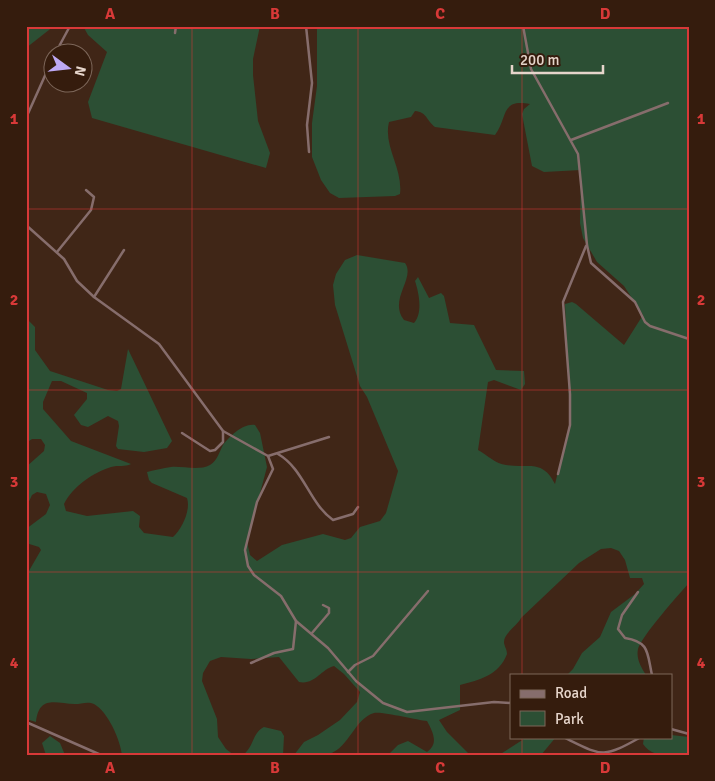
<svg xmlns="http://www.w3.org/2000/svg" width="715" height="781" font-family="Signika,sans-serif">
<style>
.green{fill:#2c4f34}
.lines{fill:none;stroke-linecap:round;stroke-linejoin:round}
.street{stroke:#866d6c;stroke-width:2.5}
.grid{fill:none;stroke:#d83938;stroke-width:1;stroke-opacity:0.55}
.neatline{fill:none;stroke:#d83938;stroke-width:2}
.grid-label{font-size:16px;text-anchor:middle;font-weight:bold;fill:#d83938}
</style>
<rect width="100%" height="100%" fill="#402617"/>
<!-- green -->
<g class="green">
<polygon points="26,26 54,26 26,48"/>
<polygon points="83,26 260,26 253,59 253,75 258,121 270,153 266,168 92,118 88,102 107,52 88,35"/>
<path d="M317,26H689V583C679,594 641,637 638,649C636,659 641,667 646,675H567L573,669L582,653L600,637L611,612L635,594L644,584L642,578H630L625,560L619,551L611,548L601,549L579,563L521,618C518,625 504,633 504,642C504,646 507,649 507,654C499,675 480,680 460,685V710L439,720L447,732L470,755H388L398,745L408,741L427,752C439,744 433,732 427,721C417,720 381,711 374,713C354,719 350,747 329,754C319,757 304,755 294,755L304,742L318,735L340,720L357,702L360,692L344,674L334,666C320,670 315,685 299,682L279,657L251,659L221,657L210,661L203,673L202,681L217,719L218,737L226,749L234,755H122C120,739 108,712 94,704C88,701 81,704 75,704C57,704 39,694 36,722L26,719V576L41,550L39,547L26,543V529L46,514L50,505L46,494L37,492L32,495L26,508V467L44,451L45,445L41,439H32L26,443V318L35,327V350L50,371L108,390L117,391L121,389L128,349L172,441L167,448L144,452L118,449L116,446L119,426L118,421L108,416L88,427L81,425L74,415L87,399V393L61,381H52L43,402V409L71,441L131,464C125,467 118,465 111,467C93,473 73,486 64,504L66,511L87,516L133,511L140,516L139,527L144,533L173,537C182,529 191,510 187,498L152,483L149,480L147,472C155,470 163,468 171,467C183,466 199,471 210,465C218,460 219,452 223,445C230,436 243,423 255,425L260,433L267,467L247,542L250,555L257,561L282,545L323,534L345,540L351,538L360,527L380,521L386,513L398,471L367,397L360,386L335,305L333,285L336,274L345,260L357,255L405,263C416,278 388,300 404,320L414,323C423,313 419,293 415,281L418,277L429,298L441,293L444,296L450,323L474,325L496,370L524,371L525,384L521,390L494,380L488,382L478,450C487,455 496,464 506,465C528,469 542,458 555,484L570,423L565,304L572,302L576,304L624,345L643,315L624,286L597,262L583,238L580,223L581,170L544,172L532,166L522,114L524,109L530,104C500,98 508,118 495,135L435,127C426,120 427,112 415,111L411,117L389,122C383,146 403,168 400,194L395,196L339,198L330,193L321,180L312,157V123L317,86Z"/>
<path d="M264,727L281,731L284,736L283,755H243C254,747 252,733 264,727Z"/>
<path d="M671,735L689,737V755C673,755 653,759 643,744L644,737H671Z"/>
<polygon points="50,736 60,743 65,755 46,755 42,743"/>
<polygon points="527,737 556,737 541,755 499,755"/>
</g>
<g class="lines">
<!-- street -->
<g class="street">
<polyline points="306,26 312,83 307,125 309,152"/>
<polyline points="523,26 531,69 578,154 587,245 591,263 635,302 645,322 650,326 689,339"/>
<polyline points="175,33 176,26"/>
<polyline points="56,52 70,26"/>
<polyline points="26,118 52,60"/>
<polyline points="571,140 668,103"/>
<polyline points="26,225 64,259 77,281 94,297 159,344 223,431 268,456 273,469 257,502 245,550 248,566 254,575 281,596 296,621 328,648 356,681 383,703 407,712 494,702 511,703"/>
<polyline points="57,252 91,210 94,197 86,190"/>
<polyline points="94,297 124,250"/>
<polyline points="182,433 210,451 215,450 223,442 223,431"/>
<path d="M278,454C304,469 309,503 333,520L353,514L358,507"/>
<polyline points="268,456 329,437"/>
<polyline points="558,474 570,425 570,394 563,302 586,246"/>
<path d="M638,592L622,615L618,629L625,638C650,642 647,653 652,675"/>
<polyline points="312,633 329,613 329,608 323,605"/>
<polyline points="251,663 274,653 293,649 296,621"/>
<polyline points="348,672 355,665 373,656 428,591"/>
<polyline points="26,722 101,755"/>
<polyline points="671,729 689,734"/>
<path d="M563,737C602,756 602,759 641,737"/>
</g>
</g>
<!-- grid -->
<path class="grid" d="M192,26V755M358,26V755M522,26V675M26,209H689M26,390H689M26,572H689M522,737V755"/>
<!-- border -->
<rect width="715" height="781" fill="none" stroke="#351c0d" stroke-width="55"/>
<!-- legend -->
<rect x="510" y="674" width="162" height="65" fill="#351c0d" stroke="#7c6659"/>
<rect x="520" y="690" width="25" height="8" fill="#866d6c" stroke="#7c6659"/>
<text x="555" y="698" font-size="15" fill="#e6d5cb">Road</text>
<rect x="520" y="711" width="25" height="15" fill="#2c4f34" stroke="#7c6659"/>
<text x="555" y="724" font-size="15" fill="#e6d5cb">Park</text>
<!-- north arrow -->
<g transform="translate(68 68) rotate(105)"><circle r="24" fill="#351c0d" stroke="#7c6659"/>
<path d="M0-4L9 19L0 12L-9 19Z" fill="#bea9f4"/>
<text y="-8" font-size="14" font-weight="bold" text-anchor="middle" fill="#e6d5cb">N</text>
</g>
<!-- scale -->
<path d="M512 65v8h91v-8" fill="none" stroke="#e6d5cb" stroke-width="2.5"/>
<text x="520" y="65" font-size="15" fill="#e6d5cb" stroke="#351c0d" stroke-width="4" paint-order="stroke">200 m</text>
<rect x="28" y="28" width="660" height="726" class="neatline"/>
<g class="grid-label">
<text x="110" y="19">A</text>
<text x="275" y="19">B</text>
<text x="440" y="19">C</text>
<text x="605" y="19">D</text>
<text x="14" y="124">1</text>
<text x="701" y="124">1</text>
<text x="14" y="305">2</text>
<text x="701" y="305">2</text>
<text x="14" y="487">3</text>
<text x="701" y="487">3</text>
<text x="14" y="668">4</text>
<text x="701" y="668">4</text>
<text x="110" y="773">A</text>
<text x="275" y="773">B</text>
<text x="440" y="773">C</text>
<text x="605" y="773">D</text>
</g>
</svg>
